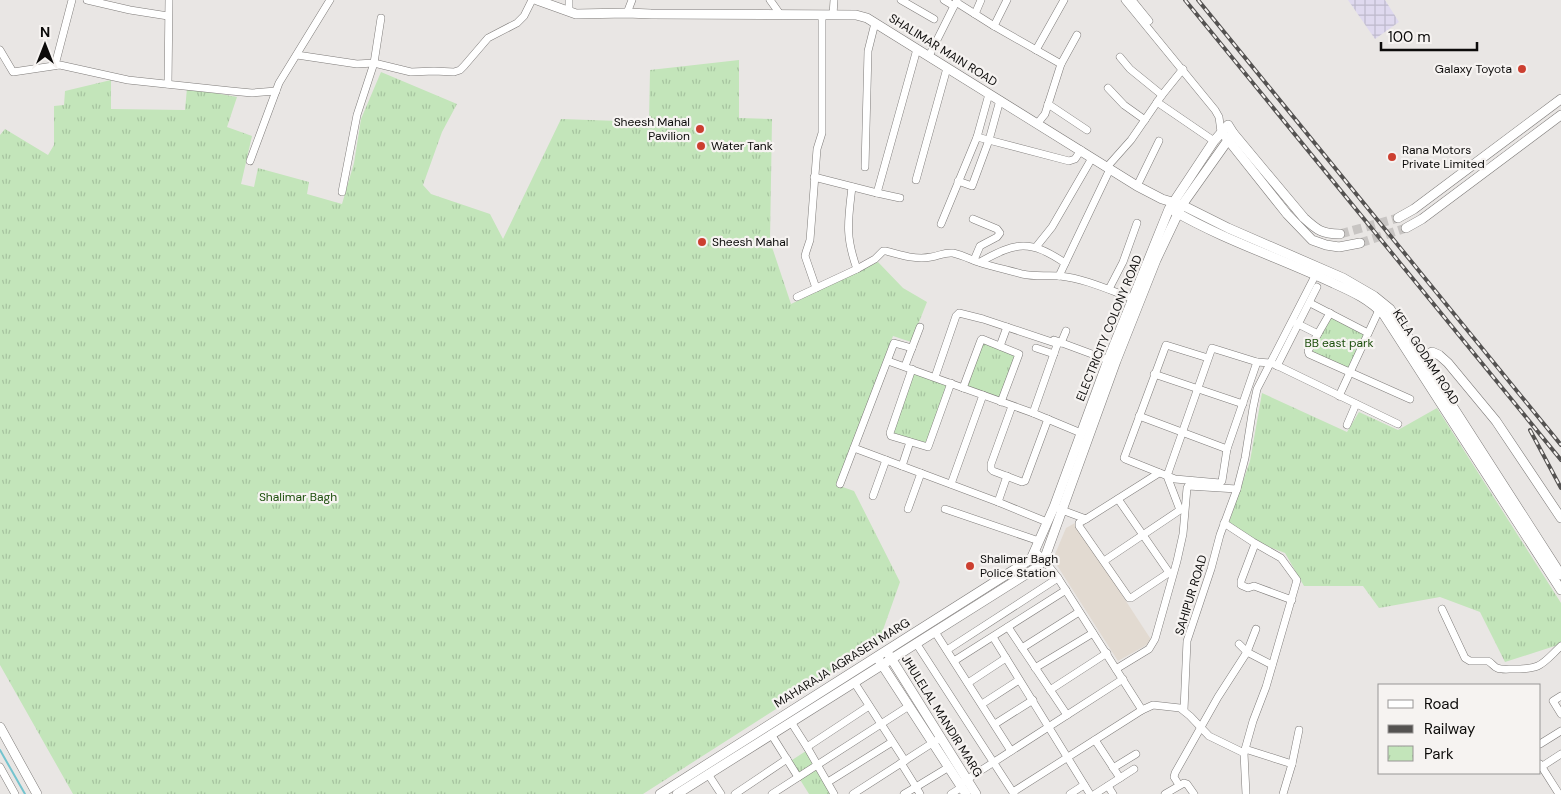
<svg xmlns="http://www.w3.org/2000/svg" width="1561" height="794" font-family="'DM Sans',sans-serif">
<style>
.built{fill:#e2dad1}
.industrial{fill:url(#industrial-grid)}
.park{fill:url(#park-tufts)}
.lines{fill:none;stroke-linecap:round;stroke-linejoin:round}
.stream{stroke:#74c3ce;stroke-width:2}
.tertiary-tunnel{stroke:#c8c5c3;stroke-width:9;stroke-dasharray:9 4.5;stroke-linecap:butt}
.minor-casing{stroke:#7e7b79;stroke-width:8}
.tertiary-casing{stroke:#7e7b79;stroke-width:10}
.minor{stroke:#fff;stroke-width:7}
.tertiary{stroke:#fff;stroke-width:9}
.rail-casing{stroke:#545251;stroke-width:4}
.rail{stroke:#f6f3f1;stroke-width:2;stroke-dasharray:5.5;stroke-linecap:butt}
.poi-dot{fill:#cc3f30;stroke:#f6f3f1;stroke-width:2}
.labels{text-anchor:middle;dominant-baseline:central;stroke-width:4.5;stroke-linejoin:round;paint-order:stroke}
.street-label{font-size:12px;fill:#0c0b0a;stroke:#f6f3f1}
.poi-label{font-size:12px;fill:#0c0b0a;stroke:#f6f3f1;text-anchor:start}
.park-label{font-size:12px;fill:#1d4f0d;stroke:#f6f3f1}
</style>
<defs>
<pattern id="industrial-grid" width="8" height="8" patternUnits="userSpaceOnUse" patternTransform="scale(1.25)"><rect width="8" height="8" fill="#dfd9ef"/><path d="M0 4h8M4 0v8" fill="none" stroke="#beb9cc"/></pattern>
<pattern id="park-tufts" width="24" height="20" patternUnits="userSpaceOnUse" patternTransform="scale(1.25)"><rect width="24" height="20" fill="#c3e5ba"/><path d="M3 7l-1-3M5 7V3M7 7l1-3M15 17l-1-3M17 17v-4M19 17l1-3" fill="none" stroke="#a6c39f"/></pattern>
</defs>
<rect width="100%" height="100%" fill="#e9e6e4"/>
<!-- built -->
<polygon class="built" points="1075,523 1150,638 1150,643 1118,661 1053,559 1066,528"/>
<!-- industrial -->
<polygon class="industrial" points="1348,0 1385,0 1399,22 1375,39"/>
<!-- park -->
<g class="park">
<polygon points="739,60 739,118 772,119 770,241 791,304 878,262 903,288 927,302 911,342 893,336 837,485 854,491 900,582 878,644 643,794 73,794 0,665 0,135 5,129 48,155 54,145 54,106 64,105 65,91 111,80 111,109 185,110 187,88 237,97 227,127 252,136 241,184 254,187 258,168 309,182 307,194 342,204 354,163 361,119 381,72 457,104 442,132 423,185 431,194 490,214 503,239 561,119 649,122 650,70"/>
<polygon points="1329,316 1366,334 1349,370 1312,352"/>
<polygon points="982,341 1016,354 999,399 965,386"/>
<polygon points="914,372 949,385 927,446 892,433"/>
<polygon points="1262,393 1347,432 1359,412 1398,430 1437,408 1561,603 1561,644 1505,662 1480,612 1440,597 1379,608 1363,586 1304,586 1285,553 1256,542 1229,522 1250,461"/>
<polygon points="809,749 838,794 809,794 789,762"/>
</g>
<g class="lines">
<!-- stream -->
<polyline class="stream" points="0,750 25,794"/>
<!-- tertiary-tunnel -->
<g class="tertiary-tunnel">
<polyline points="1340,234 1398,218"/>
<polyline points="1360,243 1406,228"/>
</g>
<defs>
<g id="minor">
<polyline points="87,0 130,10 168,16"/>
<polyline points="770,0 780,14"/>
<polyline points="901,0 934,19"/>
<polyline points="944,0 954,6"/>
<polyline points="1125,0 1215,110 1219,117 1221,132"/>
<polyline points="1132,0 1149,21"/>
<polyline points="956,2 994,26 1061,64"/>
<polyline points="569,11 569,0"/>
<polyline points="627,13 632,0"/>
<polyline points="975,14 981,0"/>
<polyline points="833,15 834,0"/>
<polyline points="994,26 1007,0"/>
<polyline points="0,50 13,72 60,65 128,80 231,91 252,93 276,91"/>
<polyline points="1036,50 1064,0"/>
<polyline points="297,55 357,64 374,63 411,72 434,71 454,72 460,70 464,66 488,38 517,23 524,16 532,0"/>
<polyline points="929,56 957,0"/>
<polyline points="55,65 72,0"/>
<polyline points="168,84 169,0"/>
<polyline points="1108,88 1124,105 1145,120"/>
<polyline points="1162,95 1183,69"/>
<polyline points="1157,102 1214,141"/>
<polyline points="1048,104 1087,130"/>
<polyline points="1037,124 1045,114 1061,64 1077,35"/>
<polyline points="977,137 1069,161 1075,159 1081,150"/>
<polyline points="250,161 279,83 330,0"/>
<polyline points="865,167 868,51 875,23"/>
<polyline points="1107,167 1131,140 1162,95 1130,69 1120,57"/>
<polyline points="814,177 877,193 917,49"/>
<polyline points="916,180 947,68"/>
<polyline points="958,181 972,186 989,140 1000,100"/>
<polyline points="1137,186 1159,141"/>
<path d="M852,187C848,221 845,236 857,269"/>
<polyline points="342,192 357,115 374,63 381,18"/>
<polyline points="877,193 900,198"/>
<polyline points="973,219 997,229 1000,233 997,237 980,246 974,260"/>
<polyline points="941,224 977,137 989,94"/>
<polyline points="1036,247 1052,227 1092,158"/>
<path d="M980,262C1017,242 1029,239 1065,263"/>
<polyline points="1059,276 1110,169"/>
<polyline points="816,288 805,256 806,252 810,240 817,149 822,133 822,15"/>
<polyline points="1109,289 1123,262 1137,223"/>
<path d="M797,297L857,269L875,259L883,251H886C900,255 916,260 931,257C939,256 944,252 953,253C962,255 970,259 978,262C993,267 1008,270 1022,274C1035,277 1048,275 1060,276C1087,279 1111,291 1137,300"/>
<polyline points="1310,303 1368,333"/>
<polyline points="1330,313 1308,351 1309,354 1410,399"/>
<polyline points="1296,323 1318,334"/>
<polyline points="1054,340 1108,360"/>
<polyline points="1061,343 1066,331"/>
<polyline points="1000,346 1007,327"/>
<polyline points="1036,348 1054,354"/>
<polyline points="888,361 1033,413 1081,433"/>
<polyline points="1257,362 1270,363 1276,365 1398,424"/>
<polyline points="905,366 920,327"/>
<polyline points="1277,366 1317,287"/>
<polyline points="912,369 890,433 891,436 928,447 951,383"/>
<polyline points="1154,374 1243,404"/>
<polyline points="935,377 956,316 959,313 983,319 1055,343 1057,345 1033,413"/>
<polyline points="963,388 981,340 982,339 1019,354 1001,402"/>
<polyline points="1339,396 1379,310"/>
<polyline points="1012,406 991,464 991,469 993,471 1022,482 1025,481 1048,419"/>
<polyline points="1139,416 1227,449"/>
<polyline points="1347,425 1356,404"/>
<polyline points="854,448 998,502 1047,522"/>
<polyline points="902,466 910,442"/>
<polyline points="840,484 894,343 912,348"/>
<polyline points="951,484 983,395"/>
<polyline points="873,496 886,460"/>
<polyline points="998,502 1007,476"/>
<polyline points="908,509 921,473"/>
<polyline points="945,509 1039,541"/>
<polyline points="1059,509 1086,519 1159,473"/>
<polyline points="1086,519 1079,523 1079,526 1129,598 1131,598 1167,574 1168,571 1118,499"/>
<polyline points="1224,523 1253,542 1281,558 1297,580 1266,687 1253,721 1244,753 1246,794"/>
<polyline points="1255,544 1241,581 1241,585 1248,588 1254,586 1292,600"/>
<polyline points="1104,561 1180,510 1167,476 1212,348 1257,362 1227,449 1222,481 1220,483 1175,479 1125,459 1124,458 1166,345 1208,358"/>
<path d="M1442,609L1465,658L1470,661H1488C1492,663 1494,667 1497,668C1502,670 1508,669 1513,669C1542,669 1541,665 1561,646"/>
<polyline points="1008,627 1067,715"/>
<polyline points="935,632 1011,751"/>
<polyline points="993,637 1090,794"/>
<polyline points="916,643 1014,794"/>
<polyline points="1239,644 1247,652 1272,665"/>
<polyline points="1022,648 1079,612"/>
<polyline points="947,650 1058,578"/>
<polyline points="954,661 1066,590"/>
<polyline points="1035,668 1093,633"/>
<polyline points="1116,669 1149,649 1155,639 1177,561 1183,534 1187,488 1188,486 1237,489"/>
<polyline points="854,682 905,761"/>
<polyline points="968,683 1006,658"/>
<polyline points="1050,690 1107,653"/>
<polyline points="1561,696 1553,701 1561,714"/>
<polyline points="982,704 1019,680"/>
<polyline points="1142,710 1153,705 1180,708 1190,716 1209,736 1244,753"/>
<polyline points="1184,710 1187,641 1211,569 1220,535 1237,489 1245,458 1253,408 1257,389 1316,274"/>
<polyline points="791,722 807,747 834,794"/>
<polyline points="995,724 1033,700"/>
<polyline points="771,734 798,777"/>
<polyline points="1095,740 1120,778"/>
<polyline points="1540,744 1561,731"/>
<polyline points="807,747 869,706"/>
<polyline points="1245,749 1292,764 1283,794"/>
<polyline points="901,763 916,787 949,767"/>
<polyline points="1292,764 1299,730"/>
<polyline points="1540,764 1559,794"/>
<polyline points="0,767 15,794"/>
<polyline points="1541,767 1561,754"/>
<polyline points="1113,768 1136,754"/>
<polyline points="708,774 721,794"/>
<polyline points="828,782 892,742"/>
<polyline points="963,782 1123,679"/>
<polyline points="1179,785 1174,777 1175,773 1218,697 1247,652 1256,629"/>
<polyline points="1108,786 1113,794"/>
<polyline points="1013,792 1142,710 1058,578 1044,560 1035,551"/>
<polyline points="735,794 787,759"/>
<polyline points="772,794 909,706"/>
<polyline points="853,794 937,740"/>
<polyline points="904,794 916,787 920,794"/>
<polyline points="951,794 962,787"/>
<polyline points="1070,794 1084,785"/>
<polyline points="1095,794 1134,769"/>
<polyline points="1165,794 1184,783 1187,784 1194,794"/>
</g>
<g id="tertiary">
<polyline points="537,0 576,14 627,13 651,14 856,15 867,18 1137,186 1162,199 1182,205 1228,228 1343,278 1374,296 1390,309 1561,575"/>
<polyline points="1225,136 1287,214 1312,240 1326,245 1339,247 1360,243"/>
<path d="M1174,211C1224,240 1280,258 1333,283C1353,292 1369,299 1384,315L1561,590"/>
<polyline points="1398,218 1414,209 1561,99"/>
<polyline points="1406,228 1422,219 1561,115"/>
<polyline points="1416,360 1432,352 1439,355 1448,363 1496,421 1561,518"/>
<polyline points="889,655 976,794"/>
<polyline points="879,660 966,794"/>
<polyline points="0,727 37,794"/>
<path d="M660,794L1031,559L1054,507L1108,360L1169,209L1214,141L1228,125L1233,133L1304,218C1317,230 1322,234 1340,234"/>
<polyline points="677,794 1036,568 1044,560 1116,361 1156,260 1182,205 1233,133"/>
</g>
</defs>
<!-- minor casing -->
<use href="#minor" class="minor-casing"/>
<!-- tertiary casing -->
<use href="#tertiary" class="tertiary-casing"/>
<!-- minor -->
<use href="#minor" class="minor"/>
<!-- tertiary -->
<use href="#tertiary" class="tertiary"/>
<defs>
<g id="rail">
<polyline points="1185,0 1561,460"/>
<polyline points="1198,0 1561,445"/>
<polyline points="1530,430 1561,488"/>
</g>
</defs>
<!-- rail casing -->
<use href="#rail" class="rail-casing"/>
<!-- rail -->
<use href="#rail" class="rail"/>
</g>
<!-- markers -->
<g class="poi-dot">
<circle cx="1522" cy="69" r="5"/>
<circle cx="700" cy="129" r="5"/>
<circle cx="701" cy="146" r="5"/>
<circle cx="1392" cy="157" r="5"/>
<circle cx="702" cy="242" r="5"/>
<circle cx="970" cy="566" r="5"/>
</g>
<g class="labels">
<!-- street labels -->
<g class="street-label">
<text transform="translate(943 50) rotate(32)">SHALIMAR MAIN ROAD</text>
<text transform="translate(1109 328) rotate(-68)">ELECTRICITY COLONY ROAD</text>
<text transform="translate(1426 357) rotate(57)">KELA GODAM ROAD</text>
<text transform="translate(1191 595) rotate(-73)">SAHIPUR ROAD</text>
<text transform="translate(842 663) rotate(-32)">MAHARAJA AGRASEN MARG</text>
<text transform="translate(942 716) rotate(58)">JHULELAL MANDIR MARG</text>
</g>
<!-- poi labels -->
<g class="poi-label">
<text x="1512" y="69" text-anchor="end">Galaxy Toyota</text>
<text x="690" y="122" text-anchor="end">Sheesh Mahal<tspan x="690" dy="14">Pavilion</tspan></text>
<text x="711" y="146">Water Tank</text>
<text x="1402" y="150">Rana Motors<tspan x="1402" dy="14">Private Limited</tspan></text>
<text x="712" y="242">Sheesh Mahal</text>
<text x="980" y="559">Shalimar Bagh<tspan x="980" dy="14">Police Station</tspan></text>
</g>
<!-- park labels -->
<g class="park-label">
<text x="1339" y="343">BB east park</text>
<text x="298" y="497">Shalimar Bagh</text>
</g>
</g>
<!-- legend -->
<rect x="1378" y="684" width="162" height="90" fill="#f6f3f1" stroke="#989695"/>
<rect x="1388" y="700" width="25" height="8" fill="#ffffff" stroke="#989695"/>
<text x="1424" y="709" font-size="15" fill="#0c0b0a">Road</text>
<rect x="1388" y="725" width="25" height="8" fill="#545251" stroke="#989695"/>
<text x="1424" y="734" font-size="15" fill="#0c0b0a">Railway</text>
<rect x="1388" y="746" width="25" height="15" fill="url(#park-tufts)" stroke="#989695"/>
<text x="1424" y="759" font-size="15" fill="#0c0b0a">Park</text>
<!-- north arrow -->
<g transform="translate(45 45)" stroke="#f6f3f1" stroke-width="4" paint-order="stroke">
<path d="M0-4L9 19L0 12L-9 19Z" fill="#0c0b0a"/>
<text y="-8" font-size="14" font-weight="bold" text-anchor="middle" fill="#0c0b0a">N</text>
</g>
<!-- scale -->
<path d="M1381 42v8h96v-8" fill="none" stroke="#0c0b0a" stroke-width="2.5"/>
<text x="1388" y="42" font-size="15" fill="#0c0b0a" stroke="#f6f3f1" stroke-width="4" paint-order="stroke">100 m</text>
</svg>
